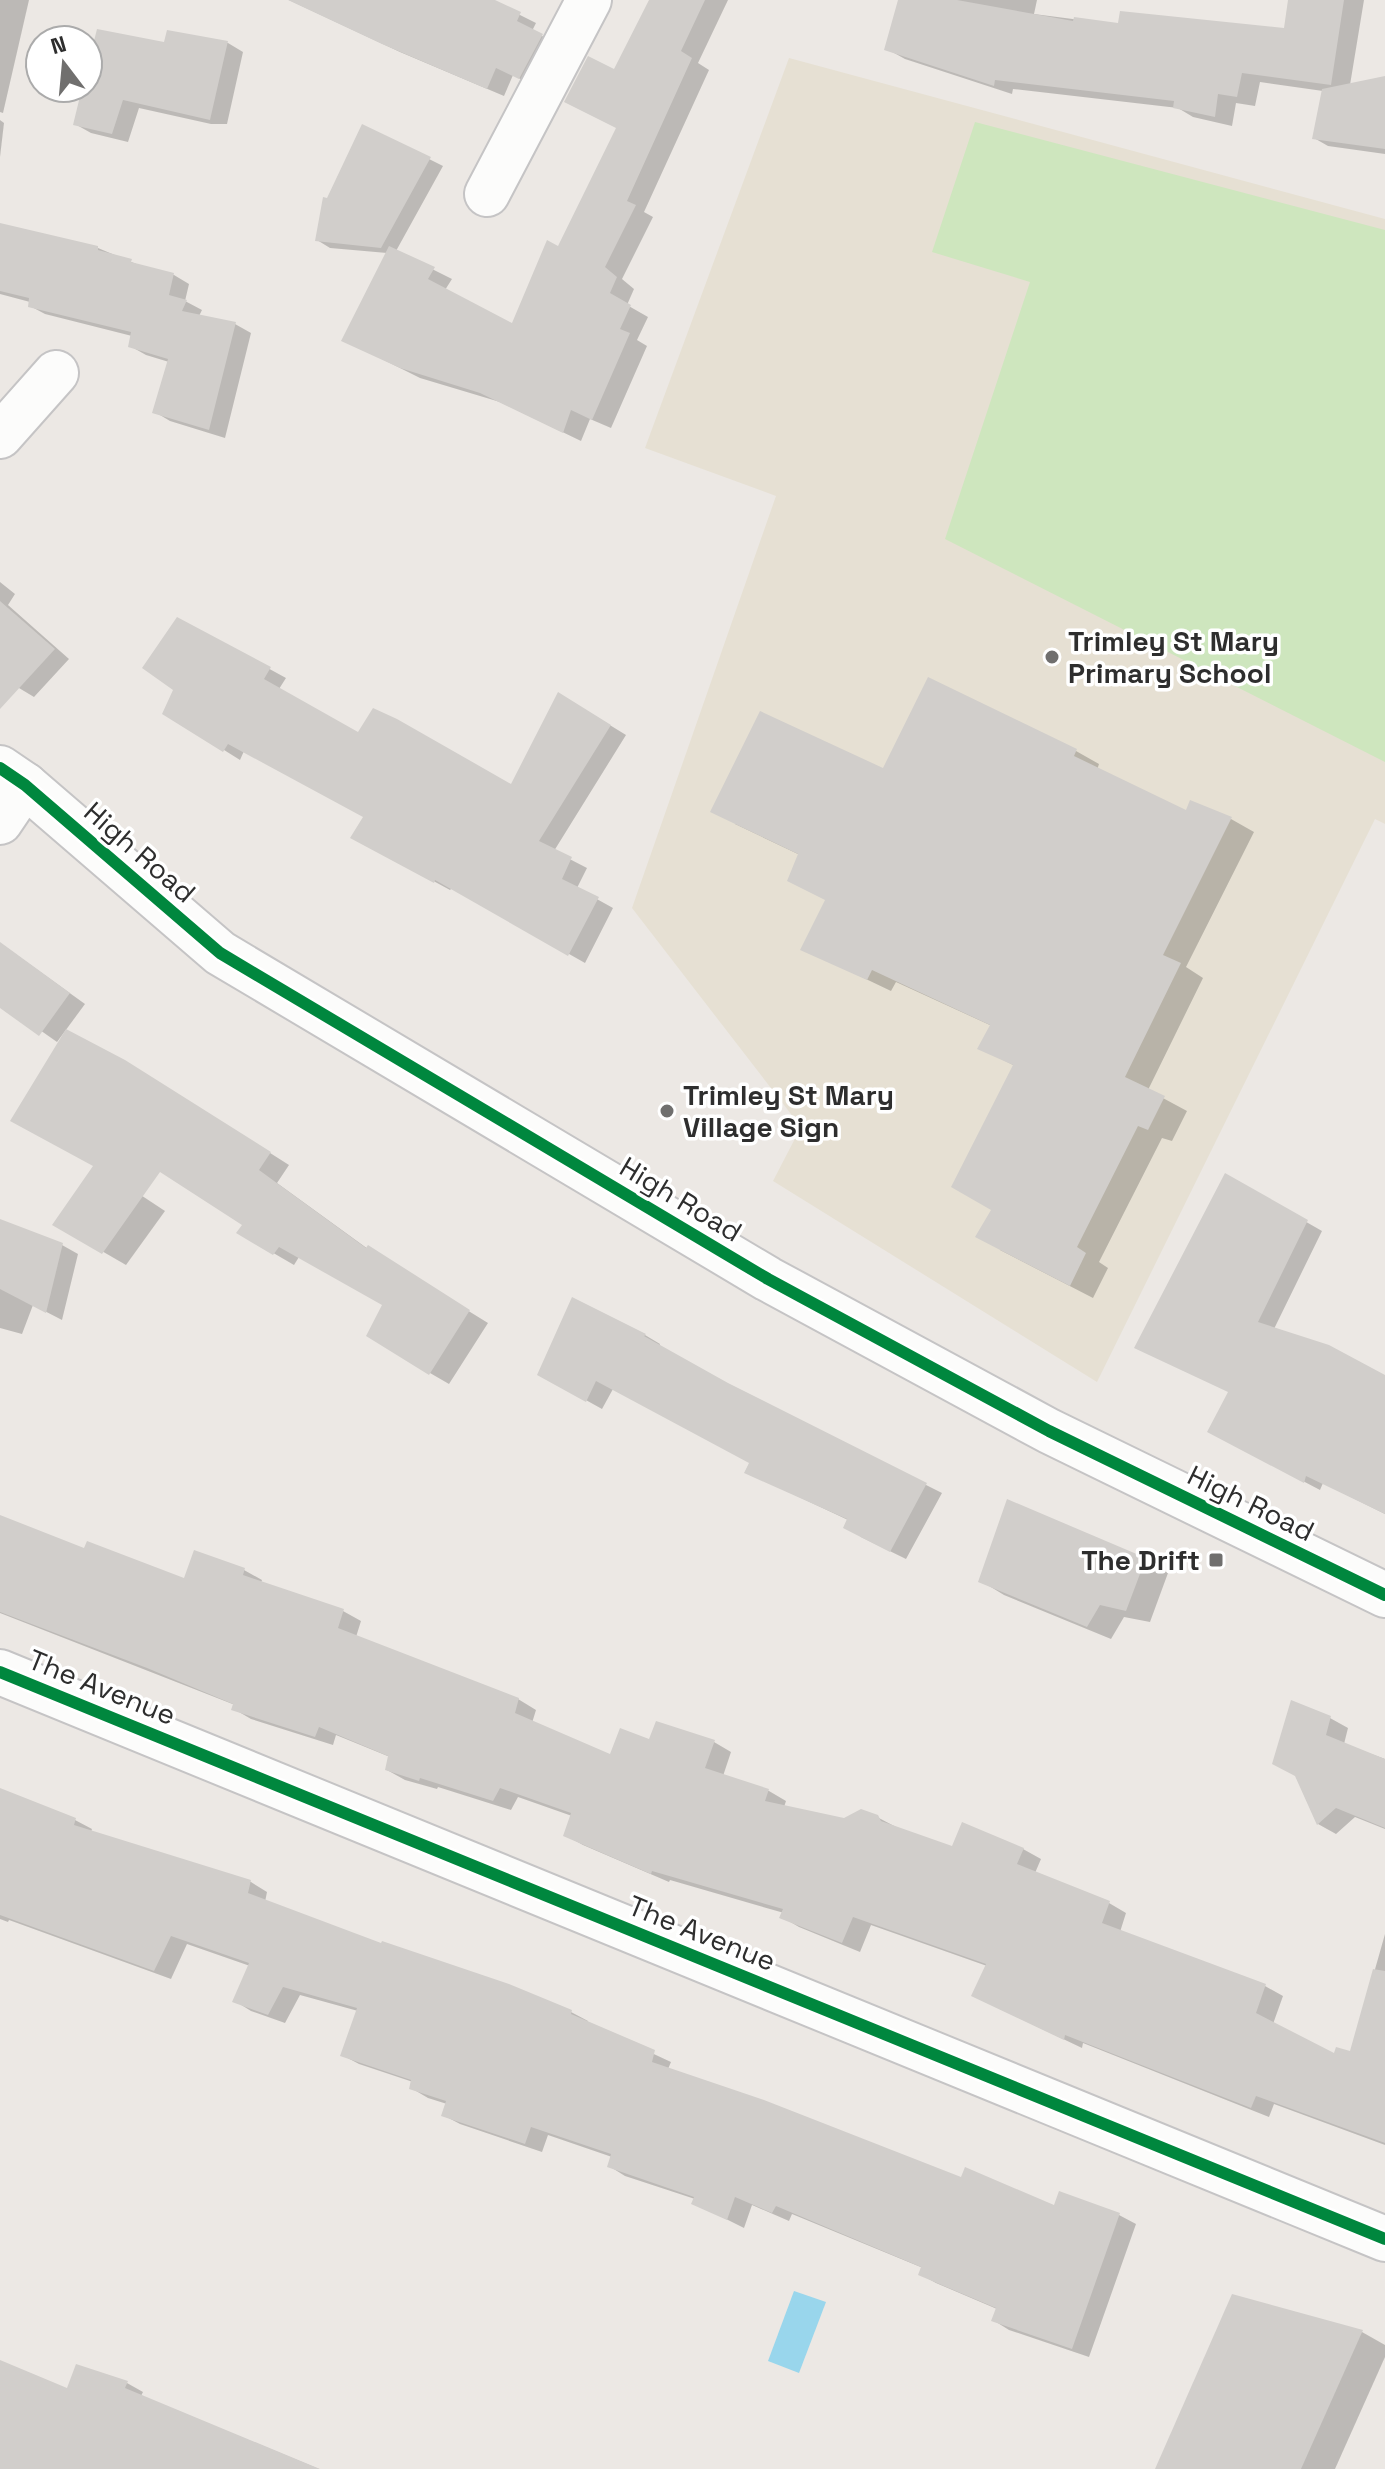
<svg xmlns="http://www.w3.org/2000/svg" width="1385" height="2469" font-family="'Space Grotesk',sans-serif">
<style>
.education{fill:#e6e0d3}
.green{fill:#cee6be}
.water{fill:#99d6ec}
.shadow{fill:#0003}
.building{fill:#d1cecb}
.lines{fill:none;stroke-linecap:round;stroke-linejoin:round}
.minor-casing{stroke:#c5c4c5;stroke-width:48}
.tertiary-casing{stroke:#c5c4c5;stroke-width:48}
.minor{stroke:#fcfcfb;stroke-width:44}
.tertiary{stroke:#fcfcfb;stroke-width:44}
.cycleway-casing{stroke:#fff;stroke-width:17}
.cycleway{stroke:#00873e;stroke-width:12}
.poi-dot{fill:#706f6e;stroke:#fff;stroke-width:3}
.labels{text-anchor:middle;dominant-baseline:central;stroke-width:7;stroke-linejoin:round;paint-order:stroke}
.poi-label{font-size:28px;font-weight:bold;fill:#2e2e2e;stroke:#fff;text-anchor:start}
.street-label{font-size:28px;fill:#2e2e2e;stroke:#fff}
</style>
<rect width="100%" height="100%" fill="#ece8e4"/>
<!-- education -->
<polygon class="education" points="789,58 1385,219 1385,824 1375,819 1097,1382 773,1181 801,1127 632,908 776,496 645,448"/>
<!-- green -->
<polygon class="green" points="975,122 1385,230 1385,762 945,539 1030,282 932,252"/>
<!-- water -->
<polygon class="water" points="794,2291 826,2302 799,2373 768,2361"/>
<!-- shadow -->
<g class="shadow">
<polygon points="0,0 29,0 3,113 0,112"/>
<polygon points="289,0 490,0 536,23 532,31 558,44 535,87 513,75 504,96 400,52"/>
<polygon points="651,0 728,0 698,63 709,70 644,212 653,217 622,279 634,289 627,305 648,317 637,340 647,346 611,428 590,419 581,441 500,402 420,378 344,340 387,253 330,248 317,240 328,200 363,126 443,166 396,251 452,279 445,290 513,326 559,249 618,128 615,71"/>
<polygon points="900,0 1037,0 1034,14 1119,25 1286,31 1290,0 1364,0 1350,85 1385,78 1385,154 1328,146 1314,138 1323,91 1260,82 1255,106 1236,103 1232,126 1193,117 1178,108 1013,89 1012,94 905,59 887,49"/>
<polygon points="169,32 228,43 243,52 227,124 211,124 139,108 128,142 91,133 75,124 84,88 88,88 88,73 165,44"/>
<polygon points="0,120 4,123 0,157"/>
<polygon points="0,225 98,248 141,266 174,275 189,284 185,301 202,310 199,316 235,324 251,333 225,438 170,421 155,412 169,362 146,355 130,346 132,336 45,314 30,306 30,302 0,294"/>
<polygon points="0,582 15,594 8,605 69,659 34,697 19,688 0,671"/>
<polygon points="178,619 286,678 279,689 359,734 512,787 574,703 626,735 554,851 587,868 577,888 613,908 585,963 452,888 450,890 369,846 365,817 244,751 240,760 165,713 175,689"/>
<polygon points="928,680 1076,751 1099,764 1097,770 1187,813 1231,819 1254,832 1186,967 1203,978 1148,1090 1187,1111 1172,1141 1162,1138 1099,1262 1108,1268 1093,1298 1000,1250 994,1209 1015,1066 980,1048 992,1026 896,982 891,991 803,949 827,901 800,855 735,824 884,771"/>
<polygon points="0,943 85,1004 57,1042 0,1002"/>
<polygon points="190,1102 289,1165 277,1183 368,1249 488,1323 449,1384 430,1373 384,1304 299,1257 294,1265 239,1233 245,1224"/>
<polygon points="1226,1176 1322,1231 1274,1329 1385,1377 1385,1514 1323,1483 1320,1490 1225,1440 1230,1392"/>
<polygon points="118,1180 165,1211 126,1265 55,1224"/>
<polygon points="0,1221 62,1245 78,1254 62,1320 33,1305 22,1334 0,1328"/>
<polygon points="645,1335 660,1344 659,1347 727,1385 942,1493 906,1559 861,1537 848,1520 746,1472 751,1463 613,1389 602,1409 539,1374"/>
<polygon points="0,1517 86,1550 186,1581 244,1570 262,1580 261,1583 343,1611 361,1621 356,1637 518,1699 536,1710 532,1723 611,1757 650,1742 714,1742 731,1752 723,1776 769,1791 786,1801 784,1807 845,1820 877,1817 896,1827 953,1849 1023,1849 1041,1859 1035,1873 1109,1903 1126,1913 1120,1932 1265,1986 1283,1996 1273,2024 1335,2056 1351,2054 1385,1934 1385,2145 1274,2104 1269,2117 1083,2043 1082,2048 973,1996 987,1966 871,1925 860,1952 799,1927 782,1917 784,1913 670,1880 669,1882 583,1845 565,1835 572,1816 518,1797 511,1810 438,1787 437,1789 405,1780 387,1770 390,1757 336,1735 333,1745 251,1719 234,1709 235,1705 0,1613"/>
<polygon points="1145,1559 1168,1573 1150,1622 1124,1617 1111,1639 1004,1595 981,1581"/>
<polygon points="1330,1718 1348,1728 1344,1744 1385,1759 1385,1829 1355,1817 1336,1834 1318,1824 1297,1776"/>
<polygon points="0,1790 75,1820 92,1829 91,1832 251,1882 267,1892 265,1902 571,2012 588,2021 587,2023 671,2062 668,2069 962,2179 1055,2208 1119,2215 1136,2224 1089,2357 1009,2330 993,2320 997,2309 936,2283 920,2274 923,2268 792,2214 789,2221 752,2205 744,2228 694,2203 695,2199 625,2176 609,2166 612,2157 548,2135 542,2152 460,2124 443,2115 447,2104 428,2098 411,2088 413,2082 359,2064 342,2055 358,2011 300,1995 285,2023 251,2011 235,2001 250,1966 187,1944 171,1979 9,1920 8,1922 0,1919"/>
<polygon points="1233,2296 1362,2332 1385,2345 1385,2357 1335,2469 1157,2469"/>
<polygon points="0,2361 68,2391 127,2383 143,2392 141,2396 319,2469 2,2469"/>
</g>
<!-- building -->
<g class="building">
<polygon points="288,0 495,0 521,12 517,21 543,34 519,79 496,68 487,89 382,44"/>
<polygon points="649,0 705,0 681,51 692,58 627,201 636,205 605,267 617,277 610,293 631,305 620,329 630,333 592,420 571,410 563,433 480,393 400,368 341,341 389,246 435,267 428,279 512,323 547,240 558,246 616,128 564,102 588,56 614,69"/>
<polygon points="898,0 957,0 1073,21 1074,17 1118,23 1120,11 1284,28 1288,0 1344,0 1331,85 1242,73 1237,97 1218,94 1215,117 1173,108 1174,101 995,80 994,86 884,50"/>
<polygon points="97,29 164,42 167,30 228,41 210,120 123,100 112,134 73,125 82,88 88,88 88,65"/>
<polygon points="1385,76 1385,149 1312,139 1322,89"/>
<polygon points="362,124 431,157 381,248 315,241 323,197 327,198"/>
<polygon points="0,223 98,246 98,250 132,259 131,262 174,273 169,295 187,300 182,311 236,322 209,430 152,413 168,359 128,347 131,332 28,307 29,298 0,291"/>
<polygon points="0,601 55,649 0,709"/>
<polygon points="177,617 271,667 264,679 358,732 373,708 397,719 511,784 558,692 611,725 539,841 572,857 562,879 599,897 568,956 435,880 434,883 350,838 363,817 228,744 223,752 162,714 173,690 142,668"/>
<polygon points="928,677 1077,749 1074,756 1186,810 1190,800 1232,817 1163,955 1181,963 1125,1077 1165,1096 1148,1130 1138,1126 1077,1247 1086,1253 1070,1286 975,1237 991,1210 951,1187 1013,1065 977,1049 990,1025 872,970 867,980 800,950 825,900 787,881 798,854 710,812 760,711 883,768"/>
<polygon points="0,942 70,993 39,1036 0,1008"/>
<polygon points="66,1029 125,1060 271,1152 259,1170 366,1248 368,1245 470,1310 429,1375 366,1336 382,1305 279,1247 273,1255 236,1233 242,1225 160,1172 102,1254 52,1225 93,1166 10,1121"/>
<polygon points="1225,1173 1308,1220 1258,1322 1329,1345 1385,1375 1385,1514 1306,1476 1304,1483 1207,1432 1228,1392 1134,1348"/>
<polygon points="0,1219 63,1243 46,1313 0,1289"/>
<polygon points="572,1297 646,1334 644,1336 728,1383 927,1483 890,1552 843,1528 847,1519 744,1473 749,1463 596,1381 586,1402 537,1375"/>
<polygon points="1007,1499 1146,1558 1126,1611 1100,1605 1087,1627 978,1582"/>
<polygon points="0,1515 84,1548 87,1541 184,1578 194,1550 245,1568 243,1575 344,1609 338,1628 519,1698 515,1713 610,1754 620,1728 649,1739 656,1721 715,1740 705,1768 769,1789 765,1801 844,1818 861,1809 878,1815 881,1821 952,1846 962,1822 1024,1848 1017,1864 1110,1901 1102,1923 1266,1984 1256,2013 1334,2053 1336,2047 1350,2051 1373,1969 1385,1971 1385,2143 1256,2096 1251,2108 1065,2035 1064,2040 971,1996 986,1964 853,1917 842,1943 779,1918 783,1909 652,1871 651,1874 563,1836 571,1813 500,1788 493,1801 420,1778 419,1781 385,1770 388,1756 319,1727 315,1737 231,1710 233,1704 147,1668 0,1612"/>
<polygon points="1291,1700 1331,1716 1326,1735 1385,1759 1385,1828 1336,1808 1317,1825 1295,1776 1272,1764"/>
<polygon points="0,1788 76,1818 74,1825 251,1880 248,1893 381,1943 382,1941 509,1984 572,2010 571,2014 655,2050 652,2062 764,2100 961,2177 965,2167 1054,2205 1059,2191 1120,2213 1072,2349 991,2321 996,2308 918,2275 921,2267 776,2206 772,2213 735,2197 727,2220 691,2204 694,2197 607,2167 611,2154 531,2127 525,2144 441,2116 446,2101 409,2089 411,2080 340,2056 357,2008 283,1987 268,2015 232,2002 249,1963 171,1936 154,1971 0,1915"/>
<polygon points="1232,2294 1363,2330 1301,2469 1155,2469"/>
<polygon points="0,2360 67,2388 76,2364 128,2381 125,2388 320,2469 0,2469"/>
</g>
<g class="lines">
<defs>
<g id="minor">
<polyline points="487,194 589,0"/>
<polyline points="0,436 56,373"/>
<polyline points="0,822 25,785"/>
<polyline points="0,1672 1385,2239"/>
</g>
<polyline id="tertiary" points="0,768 25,785 220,953 768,1279 1049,1431 1385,1595"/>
</defs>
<!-- minor casing -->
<use href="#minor" class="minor-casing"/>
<!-- tertiary casing -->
<use href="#tertiary" class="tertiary-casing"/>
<!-- minor -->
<use href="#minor" class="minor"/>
<!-- tertiary -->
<use href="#tertiary" class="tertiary"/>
<defs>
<g id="cycleway">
<polyline points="0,768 25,785 220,953 768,1279 1049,1431 1385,1595"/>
<polyline points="0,1672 1385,2239"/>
</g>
</defs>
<!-- cycleway casing -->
<use href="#cycleway" class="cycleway-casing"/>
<!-- cycleway -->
<use href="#cycleway" class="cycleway"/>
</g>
<!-- markers -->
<g class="poi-dot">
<circle cx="1052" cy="657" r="8"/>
<circle cx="667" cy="1111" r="8"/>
<rect x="1208" y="1552" width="16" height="16" rx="4"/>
</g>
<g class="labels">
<!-- poi labels -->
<g class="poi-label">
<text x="1068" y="641">Trimley St Mary<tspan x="1068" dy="32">Primary School</tspan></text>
<text x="683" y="1095">Trimley St Mary<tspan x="683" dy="32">Village Sign</tspan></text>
<text x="1200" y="1560" text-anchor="end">The Drift</text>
</g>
<!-- street labels -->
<g class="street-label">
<text transform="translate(140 852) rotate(41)">High Road</text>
<text transform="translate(681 1199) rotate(31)">High Road</text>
<text transform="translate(1251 1503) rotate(26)">High Road</text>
<text transform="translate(102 1687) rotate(22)">The Avenue</text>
<text transform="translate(702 1933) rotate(22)">The Avenue</text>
</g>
</g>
<!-- north arrow -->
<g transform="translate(64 64) rotate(344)"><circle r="38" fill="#ffffff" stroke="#ababab" stroke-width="2"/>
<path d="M0-6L14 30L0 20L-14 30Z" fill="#706f6e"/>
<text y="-12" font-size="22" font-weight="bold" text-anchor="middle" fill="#2e2e2e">N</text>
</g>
</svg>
